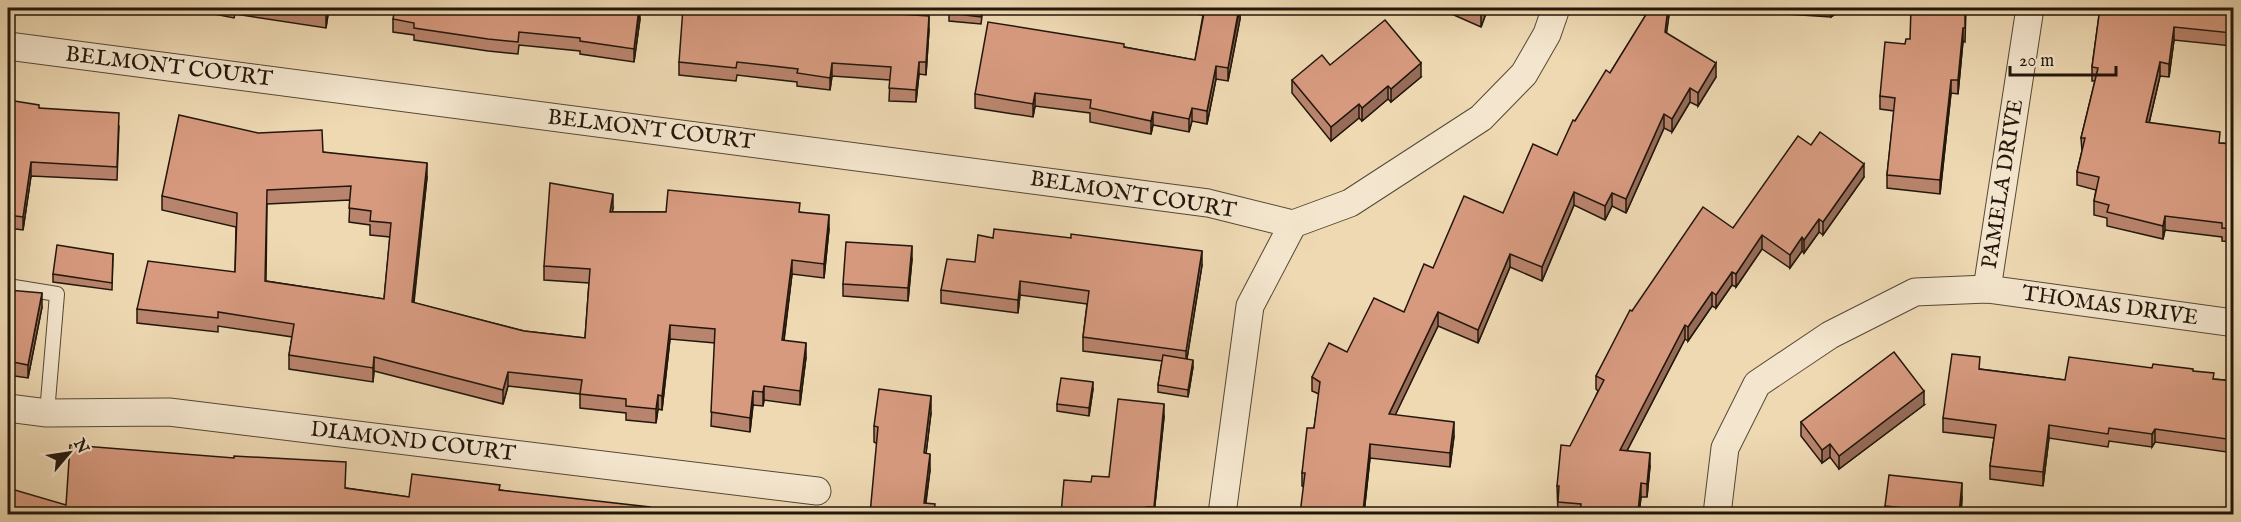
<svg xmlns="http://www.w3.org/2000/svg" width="2241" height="522" font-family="'IM FELL English',serif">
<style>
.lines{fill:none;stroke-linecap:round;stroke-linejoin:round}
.lane-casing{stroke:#564835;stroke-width:16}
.street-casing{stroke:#564835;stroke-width:29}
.lane{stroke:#f4e6ce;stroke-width:14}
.street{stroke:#f4e6ce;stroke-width:27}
.wall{fill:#b9846d;stroke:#23170b;stroke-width:1.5;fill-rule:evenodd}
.shaded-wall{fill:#966c59;stroke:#23170b;stroke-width:1.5}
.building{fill:#d79a7f;stroke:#23170b;stroke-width:1.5;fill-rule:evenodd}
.labels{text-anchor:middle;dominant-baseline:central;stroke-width:6;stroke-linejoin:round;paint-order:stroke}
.street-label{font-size:22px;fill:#23170b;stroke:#f4e6ce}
</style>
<rect width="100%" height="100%" fill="#eed9b3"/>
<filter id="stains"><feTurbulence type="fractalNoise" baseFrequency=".00333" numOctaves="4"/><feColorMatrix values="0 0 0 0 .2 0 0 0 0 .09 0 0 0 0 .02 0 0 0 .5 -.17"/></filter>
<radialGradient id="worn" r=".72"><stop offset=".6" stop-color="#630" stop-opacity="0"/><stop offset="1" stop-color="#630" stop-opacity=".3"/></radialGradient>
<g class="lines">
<defs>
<polyline id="lane" points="8,286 57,294 47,413"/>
<g id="street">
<polyline points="8,46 1208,203 1293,224"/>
<polyline points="1293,224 1350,203 1481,118 1524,74 1547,34 1556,8"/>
<polyline points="1987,289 2030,8"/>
<polyline points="8,408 47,413 169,412 817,491"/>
<polyline points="1222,514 1250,306 1293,224"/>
<polyline points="1717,514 1725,448 1757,384 1830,335 1915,292 1987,289 2234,323"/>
</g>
</defs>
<!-- lane casing -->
<use href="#lane" class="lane-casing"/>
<!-- street casing -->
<use href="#street" class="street-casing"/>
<!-- lane -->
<use href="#lane" class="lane"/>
<!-- street -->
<use href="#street" class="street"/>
</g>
<!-- wall -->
<g class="wall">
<polygon points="183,8 329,8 326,28 235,14 234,18"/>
<polygon points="983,8 981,24 949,21 949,13"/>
<polygon points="1161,8 1240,8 1240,19 1228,81 1216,79 1207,124 1192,121 1189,132 1153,125 1151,134 1090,122 1090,113 1035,106 1033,117 975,108 975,94 1124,47 1195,60 1203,15 1161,10"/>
<polygon points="1438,8 1488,8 1481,27"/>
<polygon points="1625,8 1670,8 1666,33 1716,77 1698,106 1690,102 1672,132 1664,128 1626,213 1612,206 1605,220 1574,205 1542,281 1510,267 1478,343 1438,326 1395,415 1454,436 1450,467 1370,458 1364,512 1371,514 1302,486 1302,473 1314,428 1319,394 1312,391 1312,377 1404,312 1433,268 1503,213 1557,155 1575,121 1610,73 1646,15 1625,13"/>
<polygon points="1753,8 1844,8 1831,17 1753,12"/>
<polygon points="1966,8 1965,42 1963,41 1958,94 1951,93 1940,194 1887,188 1887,175 1894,111 1880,109 1880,96 1905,44 1910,39"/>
<polygon points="2100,8 2234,8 2234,39 2233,39 2232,46 2174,40 2169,77 2160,76 2149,123 2220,143 2234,144 2234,242 2222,241 2222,237 2165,230 2163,239 2107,226 2107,218 2094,215 2094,201 2096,190 2077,185 2077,172 2082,151 2081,138 2095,81 2092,81 2092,67"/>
<polygon points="885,13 929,29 926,75 919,74 916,102 889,101 890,80 832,76 830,90 797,86 797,82 737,75 736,81 679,75 679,62"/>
<polygon points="393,19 640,19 634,62 580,54 580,51 519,45 518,54 488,51 414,40 414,35 393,32"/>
<polygon points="1330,65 1421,77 1391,102 1388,99 1362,121 1359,118 1331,141 1292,93 1292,80"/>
<polygon points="8,100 39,108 119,126 117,180 31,176 23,230 8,228"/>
<polygon points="1811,145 1864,177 1823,235 1819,232 1804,253 1802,251 1790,268 1762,249 1736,287 1732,285 1716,308 1712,306 1688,341 1685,339 1627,451 1650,466 1647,497 1641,497 1639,514 1558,514 1557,486 1598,391 1596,389 1596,376 1632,311 1733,228"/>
<path d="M323,152L427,177L414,303L524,331L585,338L589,283L544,280V266L613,208L612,212H800L829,229L824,278L792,274L784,341L806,357L800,405L764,400L763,406L753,405L750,432L711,426L715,343L670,339L662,410L658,409L656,423L626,420V413L580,408V394L508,386L503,404L374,371L373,382L289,369V355L292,337L218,326V332L137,323V309L235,272L236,227L162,210V196ZM350,200L349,222L370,225V235L390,237L384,299L266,281L267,204Z"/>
<polygon points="113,254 112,290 53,282 53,274"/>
<polygon points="912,259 908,301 843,296 843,284"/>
<polygon points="975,262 1202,265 1187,359 1193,367 1188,397 1158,392 1158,385 1162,361 1083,351 1083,337 1087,304 1020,295 1018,313 941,303 941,290"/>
<polygon points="8,290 42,307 28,378 8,375"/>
<polygon points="2152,368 2193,371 2214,379 2234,381 2234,453 2155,442 2152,447 2109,441 2108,447 2049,438 2043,486 1990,479 1990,466 1994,438 1943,432 1943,418 1980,369 2065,380"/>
<polygon points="1093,389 1089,416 1057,411 1057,404"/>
<polygon points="1924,405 1839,469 1830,457 1822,463 1801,436 1801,422"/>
<polygon points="931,413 926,453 930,470 926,503 935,514 876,443 874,442 874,426"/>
<polygon points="1164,417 1154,514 1061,514 1091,482 1109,477"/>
<polygon points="346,488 409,497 500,490 650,514 8,514 66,505"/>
<polygon points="1962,497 1961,514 1885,514 1885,506"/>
</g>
<!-- shaded-wall -->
<g class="shaded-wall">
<polygon points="327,8 329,8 326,28 326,14"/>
<polygon points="640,8 640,19 634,62 634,49"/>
<polygon points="1240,8 1240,19 1228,81 1228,68"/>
<polygon points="1483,8 1488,8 1481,27 1481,13"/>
<polygon points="1668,8 1670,8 1665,45 1665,32"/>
<polygon points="1831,8 1844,8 1831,17"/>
<polygon points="929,16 929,29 926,75 926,62"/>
<polygon points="2174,27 2174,40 2169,77 2169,64"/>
<polygon points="1963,28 1963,41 1958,94 1958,80"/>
<polygon points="919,62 919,74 916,102 916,90"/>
<polygon points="2160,62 2160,76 2146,136 2146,122"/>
<polygon points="832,63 832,76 830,90 830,78"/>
<polygon points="1421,63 1421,77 1391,102 1391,89"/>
<polygon points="1716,63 1716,77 1698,106 1698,93"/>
<polygon points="1216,66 1216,79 1207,124 1207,111"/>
<polygon points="1951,80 1951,93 1940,194 1940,180"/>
<polygon points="1388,86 1388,99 1362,121 1362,108"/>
<polygon points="1690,88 1690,102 1672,132 1672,119"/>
<polygon points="1035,93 1035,106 1033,117 1033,104"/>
<polygon points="1359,104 1359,118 1331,141 1331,127"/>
<polygon points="1192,108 1192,121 1189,132 1189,119"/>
<polygon points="1153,112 1153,125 1151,134 1151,121"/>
<polygon points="1664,114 1664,128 1626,213 1626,199"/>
<polygon points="31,162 31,176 23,230 23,217"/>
<polygon points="427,163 427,177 412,316 412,302"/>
<polygon points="1864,164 1864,177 1823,235 1823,222"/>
<polygon points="1574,192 1574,205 1542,281 1542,267"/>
<polygon points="1612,193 1612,206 1605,220 1605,206"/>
<polygon points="613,194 613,208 610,226 610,212"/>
<polygon points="829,215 829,229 824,278 824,264"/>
<polygon points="2165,216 2165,230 2163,239 2163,226"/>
<polygon points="1819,219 1819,232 1804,253 1804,240"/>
<polygon points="1762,235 1762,249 1736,287 1736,274"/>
<polygon points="1802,237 1802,251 1790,268 1790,255"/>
<polygon points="912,246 912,259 908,301 908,288"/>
<polygon points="1202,251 1202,265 1186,364 1186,351"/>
<polygon points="1510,254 1510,267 1478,343 1478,330"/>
<polygon points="792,260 792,274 782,354 782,340"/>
<polygon points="1732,272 1732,285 1716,308 1716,295"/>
<polygon points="1020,281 1020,295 1018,313 1018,300"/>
<polygon points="1712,292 1712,306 1688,341 1688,327"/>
<polygon points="42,293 42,307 28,378 28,365"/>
<polygon points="1438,312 1438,326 1389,428 1389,414"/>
<polygon points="670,325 670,339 662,410 662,396"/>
<polygon points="1685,325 1685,339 1620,464 1620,450"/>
<polygon points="806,343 806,357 800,405 800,391"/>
<polygon points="374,357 374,371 373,382 373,368"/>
<polygon points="1193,360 1193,367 1188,397 1188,390"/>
<polygon points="508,372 508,386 503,404 503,390"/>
<polygon points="1093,382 1093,389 1089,416 1089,408"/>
<polygon points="764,386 764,400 763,406 763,392"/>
<polygon points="753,391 753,405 750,432 750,418"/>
<polygon points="1924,391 1924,405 1839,469 1839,456"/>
<polygon points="658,395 658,409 656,423 656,409"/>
<polygon points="931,396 931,413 924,470 924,453"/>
<polygon points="1164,404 1164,417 1154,514 1154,507"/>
<polygon points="1454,422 1454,436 1450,467 1450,453"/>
<polygon points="2049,425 2049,438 2043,486 2043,472"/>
<polygon points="2155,429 2155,442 2152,447 2152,434"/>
<polygon points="1370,444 1370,458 1364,514 1363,514"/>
<polygon points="1830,444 1830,457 1822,463 1822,450"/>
<polygon points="1650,453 1650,466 1647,497 1647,484"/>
<polygon points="930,454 930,470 924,514 924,503"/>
<polygon points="1641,483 1641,497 1639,514 1638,514"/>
<polygon points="1962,483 1962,497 1961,514 1959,514"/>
</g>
<!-- building -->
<g class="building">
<polygon points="282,8 327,8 326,14"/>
<polygon points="395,8 639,8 634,49 580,41 580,38 519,32 518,42 488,39 414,28 414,23 393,19"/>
<polygon points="683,8 885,8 884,13 929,16 926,62 919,62 916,90 889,88 891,67 832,63 830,78 797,73 798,69 737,62 736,68 679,62"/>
<polygon points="950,8 982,8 981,17 949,13"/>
<polygon points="1205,8 1239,8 1228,68 1216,66 1207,111 1192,108 1189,119 1153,112 1151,121 1090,108 1091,100 1035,93 1033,104 975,94 988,22 1124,44 1124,47 1195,60"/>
<polygon points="1468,8 1483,8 1481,13"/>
<polygon points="1650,8 1668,8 1665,32 1716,63 1698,93 1690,88 1672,119 1664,114 1626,199 1612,193 1605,206 1574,192 1542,267 1510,254 1478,330 1438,312 1389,414 1454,422 1450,453 1370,444 1363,512 1371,513 1370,514 1300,514 1305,473 1302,473 1307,428 1314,428 1320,382 1312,377 1329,343 1347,352 1374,298 1404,312 1424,264 1433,268 1464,196 1503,213 1533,144 1557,155 1573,120 1575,121 1606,70 1610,73"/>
<polygon points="1911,8 1965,8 1965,28 1963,28 1958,80 1951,80 1940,180 1887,175 1895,98 1880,96 1885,42 1905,44 1906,39 1910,39"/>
<polygon points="2100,8 2234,8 2234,26 2233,26 2232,33 2174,27 2169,64 2160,62 2146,122 2220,132 2219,143 2234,144 2234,229 2222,228 2222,223 2165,216 2163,226 2107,212 2109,205 2094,201 2099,177 2077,172 2085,138 2081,138 2098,68 2092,67"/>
<polygon points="1385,20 1421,63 1391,89 1388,86 1362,108 1359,104 1331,127 1292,80 1322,55 1330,65"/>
<polygon points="8,100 39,105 39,108 119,113 117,167 31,162 23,217 8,215"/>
<path d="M179,115L258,133L322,130L323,152L427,163L412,302L524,331L585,338L590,269L544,266L550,183L613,194L610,212H666L668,190L800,203L799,212L829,215L824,264L792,260L782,340L806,343L800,391L764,386L763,392L753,391L750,418L711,412L715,329L670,325L662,396L658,395L656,409L626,406V399L580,394L582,380L508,372L503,390L374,357L373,368L289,355L294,324L218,312V318L137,309L148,261L235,272L237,213L162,196ZM351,186L349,208L371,211L370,221L391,223L384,299L265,281L267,190Z"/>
<polygon points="1820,132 1864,164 1823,222 1819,219 1804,240 1802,237 1790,255 1762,235 1736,274 1732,272 1716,295 1712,292 1688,327 1685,325 1620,450 1650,453 1647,484 1641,483 1638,511 1628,510 1627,514 1580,514 1581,504 1558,502 1559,486 1557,486 1561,445 1570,446 1604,380 1596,376 1630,310 1632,311 1703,207 1733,228 1798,136 1811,145"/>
<polygon points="994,229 1071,238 1071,234 1202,251 1186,351 1083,337 1089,291 1020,281 1018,300 941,290 947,259 975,262 978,235 993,238"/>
<polygon points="846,242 912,246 908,288 843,284"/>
<polygon points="57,245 113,254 112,283 53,274"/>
<polygon points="8,290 42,293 28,365 8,361"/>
<polygon points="1894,352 1924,391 1839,456 1830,444 1822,450 1801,422"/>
<polygon points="1952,354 1980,357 1979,369 2065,380 2069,357 2152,368 2153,364 2193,369 2193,371 2214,373 2213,379 2234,381 2234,440 2155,429 2152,434 2109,428 2108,434 2049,425 2043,472 1990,466 1996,425 1943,418"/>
<polygon points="1163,355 1193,360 1188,390 1158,385"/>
<polygon points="1061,378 1093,382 1089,408 1057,404"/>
<polygon points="879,389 931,396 924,453 930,454 924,503 935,504 934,514 870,514 878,427 874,426"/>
<polygon points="1118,399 1164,404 1154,507 1146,507 1145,514 1061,514 1064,480 1091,482 1092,476 1109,477"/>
<polygon points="70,445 234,458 234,456 346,462 345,488 409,497 412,474 500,485 499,490 650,507 649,514 351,514 274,510 274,514 135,514 122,513 121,514 8,514 8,488 66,505"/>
<polygon points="1889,475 1962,483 1959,514 1923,514 1923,510 1885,506"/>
<polygon points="1000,509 1035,512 1035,514 1000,514"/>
</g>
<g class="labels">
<!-- street labels -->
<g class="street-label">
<text transform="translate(169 67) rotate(7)">BELMONT COURT</text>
<text transform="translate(651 130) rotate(7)">BELMONT COURT</text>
<text transform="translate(2003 184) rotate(-81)">PAMELA DRIVE</text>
<text transform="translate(1133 195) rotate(9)">BELMONT COURT</text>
<text transform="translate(2110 306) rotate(8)">THOMAS DRIVE</text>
<text transform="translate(413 442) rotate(7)">DIAMOND COURT</text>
</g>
</g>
<!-- margin -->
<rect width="2241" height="522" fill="none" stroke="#eed9b3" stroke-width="30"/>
<rect x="9" y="9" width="2223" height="504" fill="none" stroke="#23170b" stroke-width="3"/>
<rect x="15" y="15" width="2211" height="492" fill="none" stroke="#23170b" stroke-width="1.5"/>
<!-- north arrow -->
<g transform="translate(69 453) rotate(61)" stroke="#f4e6ce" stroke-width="4.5" paint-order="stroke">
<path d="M0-4.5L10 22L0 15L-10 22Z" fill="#23170b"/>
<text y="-9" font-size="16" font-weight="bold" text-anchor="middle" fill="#23170b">N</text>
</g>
<!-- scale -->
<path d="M2010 66v9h106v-9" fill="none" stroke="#23170b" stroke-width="3"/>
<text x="2019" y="66" font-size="18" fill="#23170b" stroke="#f4e6ce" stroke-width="4.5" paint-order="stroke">20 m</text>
<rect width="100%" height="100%" filter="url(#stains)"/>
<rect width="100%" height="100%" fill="url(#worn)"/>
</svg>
